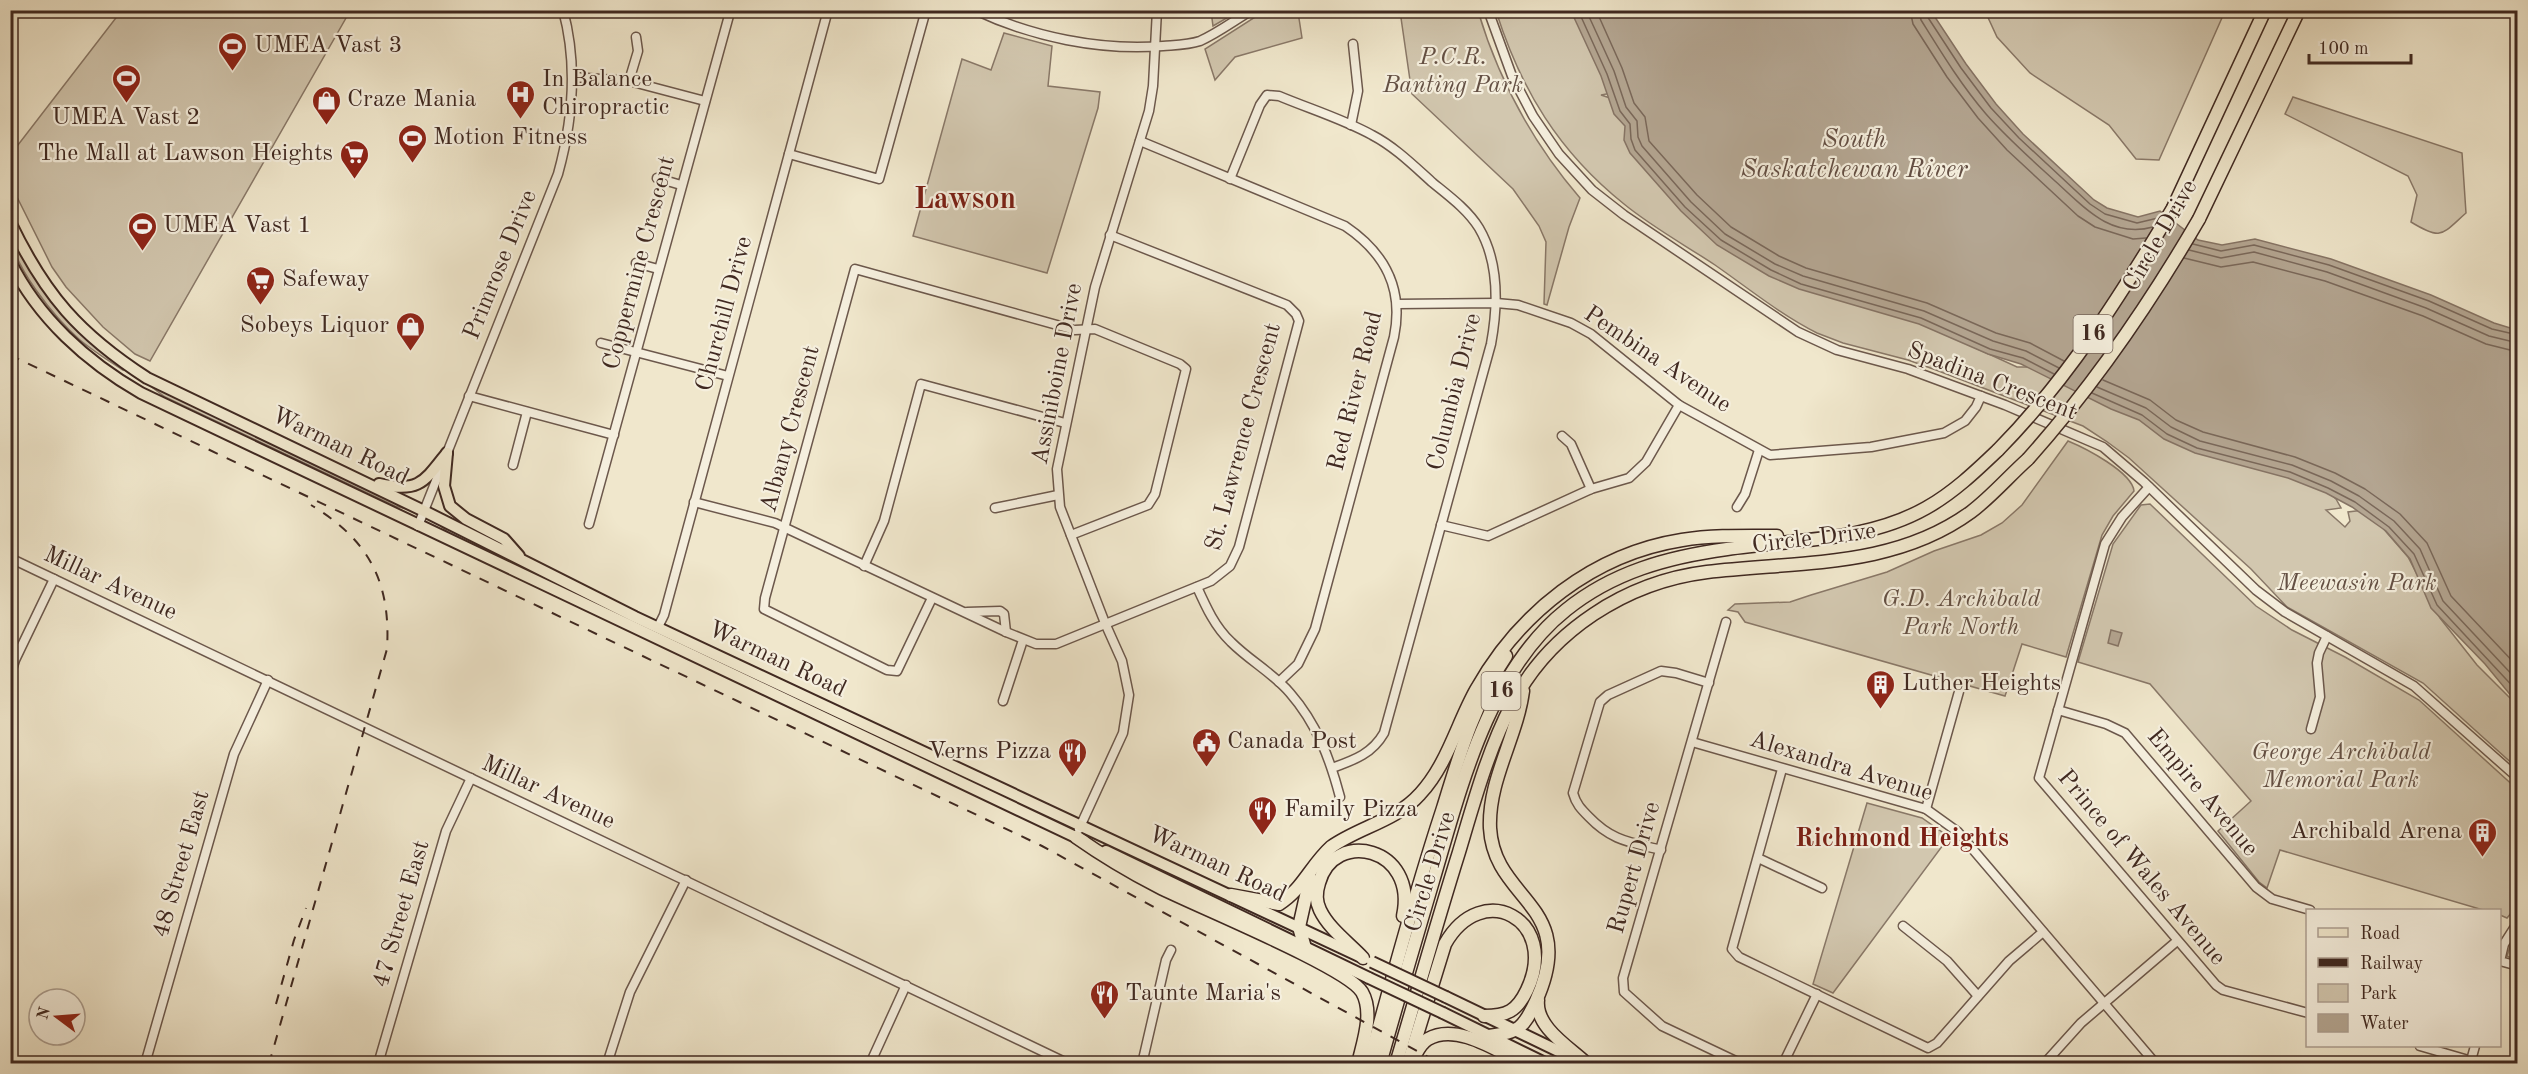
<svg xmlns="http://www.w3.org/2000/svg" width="2528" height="1074" font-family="'Old Standard TT',serif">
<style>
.green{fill:#d2c7af;stroke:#897868;stroke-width:1.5}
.water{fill:#b4a692;stroke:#867465;stroke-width:1.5}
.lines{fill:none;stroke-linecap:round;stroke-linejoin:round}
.shore{stroke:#7a685a;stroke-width:1.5}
.minor-casing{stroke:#6c584c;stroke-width:11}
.major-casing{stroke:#402921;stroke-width:14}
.highway-casing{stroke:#402921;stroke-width:15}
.minor{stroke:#f5efde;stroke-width:8}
.major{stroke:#f0e7cc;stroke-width:10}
.highway{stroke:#f0e7cc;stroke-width:12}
.rail{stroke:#402921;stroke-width:2;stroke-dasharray:10 10;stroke-linecap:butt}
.major-bridge-casing{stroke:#402921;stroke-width:14;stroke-linecap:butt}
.highway-bridge-casing{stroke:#402921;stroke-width:15;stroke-linecap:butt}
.major-bridge{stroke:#f0e7cc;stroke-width:10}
.highway-bridge{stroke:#f0e7cc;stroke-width:12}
.labels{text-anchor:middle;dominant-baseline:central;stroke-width:4.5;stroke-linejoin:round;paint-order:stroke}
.shield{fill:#f5efde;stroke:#76645a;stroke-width:1.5}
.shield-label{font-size:22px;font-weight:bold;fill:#402921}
.poi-label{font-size:24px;fill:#402921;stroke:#f5efde;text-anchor:start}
.park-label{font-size:24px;font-style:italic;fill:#645044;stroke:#f5efde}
.street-label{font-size:24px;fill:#402921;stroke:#f5efde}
.water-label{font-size:26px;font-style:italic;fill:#634e43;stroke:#f5efde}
.neighbourhood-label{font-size:26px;font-weight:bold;fill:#7a1f14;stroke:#f5efde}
.district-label{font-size:30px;font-weight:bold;fill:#7a1f14;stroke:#f5efde}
</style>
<rect width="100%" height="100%" fill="#f0e7cc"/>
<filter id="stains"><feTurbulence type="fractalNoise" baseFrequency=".00333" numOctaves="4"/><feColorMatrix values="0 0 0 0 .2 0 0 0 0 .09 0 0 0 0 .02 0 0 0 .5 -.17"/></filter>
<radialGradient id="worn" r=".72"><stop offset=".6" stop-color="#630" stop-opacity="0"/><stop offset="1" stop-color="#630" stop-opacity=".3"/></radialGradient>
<!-- green -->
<g class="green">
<polygon points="122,10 350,11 150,361 135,354 103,327 66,287 52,267 11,185 11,154"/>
<polygon points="1266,10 1300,11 1298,12 1302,38 1235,57 1215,80 1205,49"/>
<polygon points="1211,11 1211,10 1239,11 1213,26"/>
<path d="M1400,11H1478C1499,81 1532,142 1580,198L1569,227L1547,305L1544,304L1546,242L1539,226L1513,189L1412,94Z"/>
<path d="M1496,11H1584L1612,93L1601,95L1616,100L1906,316L2017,367H2032L2319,484L2336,499L2341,508L2326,510L2345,527L2350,521L2348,512L2364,510L2381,526L2408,557L2440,618L2477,665L2517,705V768L2423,683L2287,607L2251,569L2129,458L2106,441L2083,426L1936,370L1908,360L1843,343L1817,333C1781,315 1748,288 1715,265C1685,245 1652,227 1624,204C1559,152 1521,90 1496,11Z"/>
<polygon points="1985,11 2225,11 2159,160 2136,159 2109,125 2030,73 1997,37"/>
<polygon points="1004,33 1052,46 1048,86 1100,92 1098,108 1047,273 913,236 962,59 991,70"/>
<path d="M2293,97L2462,153L2466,213C2441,235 2442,241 2411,222L2417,195L2408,176L2285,114Z"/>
<path d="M10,231L55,305L90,342L123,368V370C109,361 93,351 80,340C55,318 11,265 10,231Z"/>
<polygon points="149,385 407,507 407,509 395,506 165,397"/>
<path d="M2068,441C2085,448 2132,472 2134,491L2113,516L2102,535L2066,657L2022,644L2005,696L1745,622L1738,612L1728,610L1735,604L1790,602L1811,595L1887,572L1934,551L1981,535L2002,523L2022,505Z"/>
<polygon points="2150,504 2256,606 2292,630 2345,657 2419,700 2517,789 2517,906 2507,918 2500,915 2500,910 2483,910 2280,850 2267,888 2259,882 2218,831 2251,801 2150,684 2078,662 2113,544 2141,505"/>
<polygon points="435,521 586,597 450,534"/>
<polygon points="1867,803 1922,818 1949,837 1833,993 1813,984"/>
<polygon points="2517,936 2518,936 2517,961 2507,956 2512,940"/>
</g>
<!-- water -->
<g class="water">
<polygon points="1571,11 1931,11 1966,64 1996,104 2023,134 2094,200 2107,208 2138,217 2160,211 2198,240 2222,245 2255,239 2331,259 2431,295 2494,323 2517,330 2517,703 2485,664 2431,608 2410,559 2386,531 2352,507 2326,493 2288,478 2195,453 2164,439 2139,420 2111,409 2021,364 1988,354 1919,324 1799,289 1769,276 1717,245 1681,211 1630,153 1624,140 1625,126 1614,114 1601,76"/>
<polygon points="2111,630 2122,633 2118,646 2108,643"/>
</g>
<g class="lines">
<!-- shore -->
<g class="shore">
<polyline points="1578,10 1607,74 1620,111 1630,124 1631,139 1635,150 1685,207 1721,240 1771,270 1801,284 1921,318 1990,349 2023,358 2054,374"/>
<polyline points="1586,10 1614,71 1626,107 1637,121 1638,137 1642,146 1691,202 1725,234 1775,264 1803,276 1924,311 1993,341 2026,351 2059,368"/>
<polyline points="1596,10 1622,68 1634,103 1645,117 1649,141 1697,195 1731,227 1779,256 1806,268 1927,303 1996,333 2030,343 2064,361"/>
<polyline points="1910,10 1913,24 1947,77 1978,118 2007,150 2078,216 2095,227 2133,239 2146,238"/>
<path d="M1919,10L1921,20C1941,52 1961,85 1986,114C2007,138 2031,159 2055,181C2083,206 2110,239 2153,227"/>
<polyline points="1927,10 1927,16 1961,68 1991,108 2019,138 2090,204 2105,214 2137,223 2158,218"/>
<polyline points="2193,244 2221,251 2254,245 2329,265 2429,301 2492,329 2518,335"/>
<polyline points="2189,250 2221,258 2254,252 2327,272 2426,308 2489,336 2518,343"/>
<polyline points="2184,258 2221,267 2253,262 2325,281 2423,316 2486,344 2518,352"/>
<polyline points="2103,380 2150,400 2176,420 2203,432 2295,457 2335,473 2365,489 2400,514 2427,543 2451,596 2518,667"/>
<polyline points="2097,387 2146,408 2171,427 2200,441 2292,465 2331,481 2359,496 2394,521 2420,549 2443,601 2518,681"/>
<polyline points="2092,393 2142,415 2167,434 2197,448 2290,472 2328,488 2355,502 2389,527 2414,554 2437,605 2518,692"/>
</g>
<defs>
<g id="minor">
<path d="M975,10C1032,37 1100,51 1163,46C1175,45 1188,45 1200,41C1218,33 1235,20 1252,10"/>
<polyline points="1488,10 1512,76 1533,116 1559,154 1592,190 1624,215 1798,332 1837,350 1908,369 2005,405 2103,447 2144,482 2256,590 2285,612 2414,686 2518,778"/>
<polyline points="573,77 629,81 705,101"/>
<polyline points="629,81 638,51 636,37"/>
<polyline points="1351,125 1358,91 1353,44"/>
<path d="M1140,141L1345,226C1385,253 1404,288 1394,337L1315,629L1298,664L1279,682"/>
<polyline points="789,154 879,179 926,10"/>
<polyline points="657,178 681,185"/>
<path d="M1230,179L1260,105L1267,95L1279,96C1310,109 1343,119 1372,135C1395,147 1414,166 1433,183C1449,196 1468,210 1479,228C1499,262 1498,306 1491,344L1384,733C1372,754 1354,760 1332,768"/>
<polyline points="636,263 658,269"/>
<polyline points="1397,304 1496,303 1518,305 1571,323 1591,334 1679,405 1770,455 1871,447 1944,433 1965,421 1976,407 1981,396"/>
<polyline points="601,343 728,376"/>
<polyline points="469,396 614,435"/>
<polyline points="1562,436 1571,444 1591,489"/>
<polyline points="513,465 527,412"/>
<polyline points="2149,487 2122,517 2105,544 2039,778 2216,985 2223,990 2308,1013"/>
<polyline points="694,502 775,523 1006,632 1036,644 1056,644 1211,581 1230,566 1239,547 1299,321 1296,314 1287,305 1110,235"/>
<polyline points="1737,507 1745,494 1759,450"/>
<polyline points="995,508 1058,495"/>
<polyline points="589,524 730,12"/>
<polyline points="1441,525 1488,536 1591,489 1629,478 1646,462 1679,405"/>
<path d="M418,526L558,174C573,120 578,65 563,10"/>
<polyline points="10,558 1069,1064"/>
<polyline points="864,566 884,521 921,384 1065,423"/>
<path d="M1197,587C1206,607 1215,627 1231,642C1250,661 1273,673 1290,693C1317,724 1330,759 1340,797"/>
<polyline points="932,598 897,671 887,670 764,609 765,598 855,269 1075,330 1095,329 1180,364 1186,369 1155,494 1148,505 1071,535"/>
<polyline points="967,612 1000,611 1004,614 1006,632"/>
<polyline points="1726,622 1623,978 1624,992 1662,1026 1742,1064"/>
<polyline points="658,627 664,615 828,10"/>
<polyline points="10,676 15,660 54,579"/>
<polyline points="1003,701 1023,640"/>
<polyline points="2058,710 2106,724 2125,733 2256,887 2272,899 2310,910"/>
<polyline points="2311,729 2320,697 2317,663 2319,653 2327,636"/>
<polyline points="1692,742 1926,809 1958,832 2156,1064"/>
<polyline points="1782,769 1732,949 1739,957 1928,1048 1937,1043 2009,961 2043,932"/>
<polyline points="1926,809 1960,688"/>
<polyline points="1079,829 1123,733 1129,695 1122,661 1105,623 1060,507 1057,469 1095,287 1149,111 1153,86 1157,10"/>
<path d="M1661,850C1630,842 1612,841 1589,817C1581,809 1576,804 1573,793L1597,712L1600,702L1608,695L1661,671L1676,673L1709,683"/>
<polyline points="1758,858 1822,888"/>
<polyline points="2518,922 2504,944 2500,961 2518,966"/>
<polyline points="1903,926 1947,961 1978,996"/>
<polyline points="2420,1046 2482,1064"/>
<polyline points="145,1064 234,754 268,680"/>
<polyline points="378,1064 446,831 471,778"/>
<polyline points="607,1064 630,992 686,880"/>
<polyline points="870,1064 906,985"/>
<polyline points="1142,1064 1166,960 1171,950"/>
<polyline points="1783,1064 1817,994"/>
<polyline points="2044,1064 2081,1023 2177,941"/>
<polyline points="2470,1064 2475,1046"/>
</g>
<g id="major">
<path d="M10,222C45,295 79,334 147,378L424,511L635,617L1359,956"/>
<path d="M10,261C38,318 87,362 141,393L1084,841"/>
<polyline points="447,453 444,486 450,506 466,519 504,539 519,556"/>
<path d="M379,484C419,493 424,482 447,453"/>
<polyline points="1106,851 1369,978"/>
<polyline points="1446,997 1581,1062"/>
<polyline points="1443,1013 1547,1064"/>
</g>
<g id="highway">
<polyline points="2173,208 2265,10"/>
<polyline points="2199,219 2299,10"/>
<path d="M1076,837C1103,856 1130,872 1159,887C1194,905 1347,967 1362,992C1374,1013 1363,1042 1358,1064"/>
<path d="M1231,895L1279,904C1302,890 1311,865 1331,847C1359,827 1396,821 1420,794C1447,765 1457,724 1476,690C1519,613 1593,554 1682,540C1713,535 1746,536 1777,536"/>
<polyline points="1305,948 1299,927 1310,878"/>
<path d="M1363,958C1349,943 1329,929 1320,910C1316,902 1316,892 1319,883C1334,828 1418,847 1403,916"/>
<path d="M1538,1000C1535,1027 1569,1047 1587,1064"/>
<path d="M1489,1036C1519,1032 1523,1029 1536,1001C1580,904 1494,902 1490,828C1488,780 1517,737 1523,691"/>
<path d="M1414,1057C1418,1050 1421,1043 1428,1039C1457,1022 1499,1052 1525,1064"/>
<path d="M1369,1064C1392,978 1415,893 1443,808C1459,756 1475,701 1506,656"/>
<path d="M1380,1064C1397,1003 1415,942 1433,881C1460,790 1488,672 1566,610C1613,572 1668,557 1727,549C1794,539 1866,542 1926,508C1953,493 1976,471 1998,450"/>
<path d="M1396,1064C1417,993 1437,922 1459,852C1474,802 1488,750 1512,704C1550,631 1626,582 1707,572C1797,561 1893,569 1971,512C1991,497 2009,476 2028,459"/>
<path d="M1408,1064L1445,944C1482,878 1560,920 1527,990C1517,1011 1507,1016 1484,1016"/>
</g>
</defs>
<!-- minor casing -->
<use href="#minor" class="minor-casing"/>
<!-- major casing -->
<use href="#major" class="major-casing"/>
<!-- highway casing -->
<use href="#highway" class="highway-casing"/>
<!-- minor -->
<use href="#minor" class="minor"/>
<!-- major -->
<use href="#major" class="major"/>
<!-- highway -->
<use href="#highway" class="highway"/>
<!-- rail -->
<g class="rail">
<polyline points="10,355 1042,846 1441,1064"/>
<polyline points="276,1004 294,940 306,908"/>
<path d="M269,1064L387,649C391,582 369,540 311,505"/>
</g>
<defs>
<g id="major-bridge">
<polyline points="1372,962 1446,997"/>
<polyline points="1369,978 1443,1013"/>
</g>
<g id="highway-bridge">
<path d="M1998,450C2069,378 2122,293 2173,208"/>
<path d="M2028,459C2094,385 2149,305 2199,219"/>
</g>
</defs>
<!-- major-bridge casing -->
<use href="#major-bridge" class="major-bridge-casing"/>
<!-- highway-bridge casing -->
<use href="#highway-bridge" class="highway-bridge-casing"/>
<!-- major-bridge -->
<use href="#major-bridge" class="major-bridge"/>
<!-- highway-bridge -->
<use href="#highway-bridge" class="highway-bridge"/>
</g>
<!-- icons -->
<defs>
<symbol id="stadium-pin" viewBox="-11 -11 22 30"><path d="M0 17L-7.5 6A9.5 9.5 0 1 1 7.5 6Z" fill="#8f2418" stroke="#f5efde"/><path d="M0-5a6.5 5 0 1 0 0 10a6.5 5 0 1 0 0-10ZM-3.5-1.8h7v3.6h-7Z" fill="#fff"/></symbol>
<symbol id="hospital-pin" viewBox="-11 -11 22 30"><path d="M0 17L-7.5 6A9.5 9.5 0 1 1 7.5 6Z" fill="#8f2418" stroke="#f5efde"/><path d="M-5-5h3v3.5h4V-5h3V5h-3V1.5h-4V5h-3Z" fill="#fff"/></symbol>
<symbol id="shop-pin" viewBox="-11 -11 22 30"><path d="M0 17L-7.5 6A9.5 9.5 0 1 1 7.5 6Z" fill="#8f2418" stroke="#f5efde"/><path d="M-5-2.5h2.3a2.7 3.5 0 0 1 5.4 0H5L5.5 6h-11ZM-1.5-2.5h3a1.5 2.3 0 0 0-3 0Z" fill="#fff"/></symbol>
<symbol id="supermarket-pin" viewBox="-11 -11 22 30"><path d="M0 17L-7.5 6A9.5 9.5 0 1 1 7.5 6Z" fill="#8f2418" stroke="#f5efde"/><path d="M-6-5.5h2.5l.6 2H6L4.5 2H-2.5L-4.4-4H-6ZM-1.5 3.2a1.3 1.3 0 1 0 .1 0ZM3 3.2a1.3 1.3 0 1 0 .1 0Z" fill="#fff"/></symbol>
<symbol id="building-pin" viewBox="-11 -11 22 30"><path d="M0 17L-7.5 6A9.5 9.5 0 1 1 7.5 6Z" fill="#8f2418" stroke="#f5efde"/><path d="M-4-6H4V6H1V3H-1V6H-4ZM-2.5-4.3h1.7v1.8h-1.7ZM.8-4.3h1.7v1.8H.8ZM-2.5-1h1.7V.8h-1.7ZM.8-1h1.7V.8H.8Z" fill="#fff"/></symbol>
<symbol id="civic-pin" viewBox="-11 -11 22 30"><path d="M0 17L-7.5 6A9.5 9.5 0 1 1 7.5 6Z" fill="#8f2418" stroke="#f5efde"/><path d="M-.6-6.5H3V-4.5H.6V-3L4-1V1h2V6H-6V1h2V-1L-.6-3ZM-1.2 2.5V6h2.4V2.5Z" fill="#fff"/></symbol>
<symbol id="restaurant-pin" viewBox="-11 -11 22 30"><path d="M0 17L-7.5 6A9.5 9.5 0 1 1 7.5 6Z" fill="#8f2418" stroke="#f5efde"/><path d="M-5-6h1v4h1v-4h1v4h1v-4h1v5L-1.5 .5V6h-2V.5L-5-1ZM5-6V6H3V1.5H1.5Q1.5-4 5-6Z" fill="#fff"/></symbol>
</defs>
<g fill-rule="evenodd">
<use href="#stadium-pin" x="216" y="30" width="33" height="45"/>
<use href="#stadium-pin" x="110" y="62" width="33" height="45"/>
<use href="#hospital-pin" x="504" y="78" width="33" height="45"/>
<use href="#shop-pin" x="310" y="84" width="33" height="45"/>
<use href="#stadium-pin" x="396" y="122" width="33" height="45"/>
<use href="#supermarket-pin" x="338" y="138" width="33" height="45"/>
<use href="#stadium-pin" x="126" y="210" width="33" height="45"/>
<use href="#supermarket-pin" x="244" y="264" width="33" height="45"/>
<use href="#shop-pin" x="394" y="310" width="33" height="45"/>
<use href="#building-pin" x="1864" y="668" width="33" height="45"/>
<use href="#civic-pin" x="1190" y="726" width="33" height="45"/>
<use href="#restaurant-pin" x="1056" y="736" width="33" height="45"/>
<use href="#restaurant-pin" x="1246" y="794" width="33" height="45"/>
<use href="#building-pin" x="2466" y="816" width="33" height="45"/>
<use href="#restaurant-pin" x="1088" y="978" width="33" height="45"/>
</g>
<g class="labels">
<!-- shield labels -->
<g class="shield">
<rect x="2073.5" y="315" width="39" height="38" rx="4.5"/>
<rect x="1481.5" y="672" width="39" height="38" rx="4.5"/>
</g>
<g class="shield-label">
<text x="2093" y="334">16</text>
<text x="1501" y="691">16</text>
</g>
<!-- poi labels -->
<g class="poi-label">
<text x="254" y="46">UMEA Vast 3</text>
<text x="542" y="80">In Balance<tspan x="542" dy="28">Chiropractic</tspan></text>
<text x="347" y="100">Craze Mania</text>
<text x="126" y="118" text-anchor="middle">UMEA Vast 2</text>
<text x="433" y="138">Motion Fitness</text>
<text x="333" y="154" text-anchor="end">The Mall at Lawson Heights</text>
<text x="163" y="226">UMEA Vast 1</text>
<text x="282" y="280">Safeway</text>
<text x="389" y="326" text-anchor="end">Sobeys Liquor</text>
<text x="1902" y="684">Luther Heights</text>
<text x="1227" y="742">Canada Post</text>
<text x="1051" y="752" text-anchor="end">Verns Pizza</text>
<text x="1284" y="810">Family Pizza</text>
<text x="2462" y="832" text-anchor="end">Archibald Arena</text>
<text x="1125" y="994">Taunte Maria's</text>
</g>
<!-- park labels -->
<g class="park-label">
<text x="1453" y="58">P.C.R.<tspan x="1453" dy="28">Banting Park</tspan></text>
<text x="2357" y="584">Meewasin Park</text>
<text x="1961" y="600">G.D. Archibald<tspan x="1961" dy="28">Park North</tspan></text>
<text x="2341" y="753">George Archibald<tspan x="2341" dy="28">Memorial Park</tspan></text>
</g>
<!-- street labels -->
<g class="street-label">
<text transform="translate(2161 236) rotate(-60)">Circle Drive</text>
<text transform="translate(640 263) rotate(-75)">Coppermine Crescent</text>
<text transform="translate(501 265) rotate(-68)">Primrose Drive</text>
<text transform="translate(725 314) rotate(-75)">Churchill Drive</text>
<text transform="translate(1657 360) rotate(34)">Pembina Avenue</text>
<text transform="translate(1058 374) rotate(-79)">Assiniboine Drive</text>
<text transform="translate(1992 382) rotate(21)">Spadina Crescent</text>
<text transform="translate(1356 391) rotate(-76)">Red River Road</text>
<text transform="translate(1455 392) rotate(-76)">Columbia Drive</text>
<text transform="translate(791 429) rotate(-75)">Albany Crescent</text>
<text transform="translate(1244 437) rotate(-75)">St. Lawrence Crescent</text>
<text transform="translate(340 447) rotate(26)">Warman Road</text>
<text transform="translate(1814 539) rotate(-7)">Circle Drive</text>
<text transform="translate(110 584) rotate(25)">Millar Avenue</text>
<text transform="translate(777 660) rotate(25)">Warman Road</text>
<text transform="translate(1841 767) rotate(17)">Alexandra Avenue</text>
<text transform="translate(548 793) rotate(25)">Millar Avenue</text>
<text transform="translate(2202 793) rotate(50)">Empire Avenue</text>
<text transform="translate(182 864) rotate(-74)">48 Street East</text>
<text transform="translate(1217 865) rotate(25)">Warman Road</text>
<text transform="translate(1635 868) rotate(-74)">Rupert Drive</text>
<text transform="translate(2141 868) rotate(50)">Prince of Wales Avenue</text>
<text transform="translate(1431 872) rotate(-73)">Circle Drive</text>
<text transform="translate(402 914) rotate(-74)">47 Street East</text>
</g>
<!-- water labels -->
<g class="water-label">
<text x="1854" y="140">South<tspan x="1854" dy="30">Saskatchewan River</tspan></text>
</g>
<!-- neighbourhood labels -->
<g class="neighbourhood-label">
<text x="1902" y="839">Richmond Heights</text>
</g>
<!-- district labels -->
<g class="district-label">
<text x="965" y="200">Lawson</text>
</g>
</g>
<!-- margin -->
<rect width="2528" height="1074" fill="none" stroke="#f0e7cc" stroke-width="36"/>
<rect x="12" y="12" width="2504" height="1050" fill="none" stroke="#402921" stroke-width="3"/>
<rect x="18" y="18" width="2492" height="1038" fill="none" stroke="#402921" stroke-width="1.5"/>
<!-- legend -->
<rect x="2306" y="909" width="195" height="138" fill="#f5efde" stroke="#ada092" stroke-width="1.5"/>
<rect x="2318" y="928" width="30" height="9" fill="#f0e7cc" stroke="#ada092" stroke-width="1.5"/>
<text x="2360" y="939" font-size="18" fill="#402921">Road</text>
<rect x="2318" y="958" width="30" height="9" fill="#402921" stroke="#ada092" stroke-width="1.5"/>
<text x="2360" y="969" font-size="18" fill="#402921">Railway</text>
<rect x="2318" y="984" width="30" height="18" fill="#d2c7af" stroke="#ada092" stroke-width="1.5"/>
<text x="2360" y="999" font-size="18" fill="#402921">Park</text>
<rect x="2318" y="1014" width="30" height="18" fill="#b4a692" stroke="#ada092" stroke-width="1.5"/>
<text x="2360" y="1029" font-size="18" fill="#402921">Water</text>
<!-- north arrow -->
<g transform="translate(57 1017) rotate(286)"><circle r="28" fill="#f5efde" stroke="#ada092" stroke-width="1.5"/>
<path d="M0-4.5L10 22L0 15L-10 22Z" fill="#8f2418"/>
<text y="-9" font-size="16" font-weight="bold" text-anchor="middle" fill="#402921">N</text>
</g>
<!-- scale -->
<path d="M2309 54v9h102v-9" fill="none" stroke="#402921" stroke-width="3"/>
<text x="2318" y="54" font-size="18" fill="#402921" stroke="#f5efde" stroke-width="4.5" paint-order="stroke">100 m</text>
<rect width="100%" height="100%" filter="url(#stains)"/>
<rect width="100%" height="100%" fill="url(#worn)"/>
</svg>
